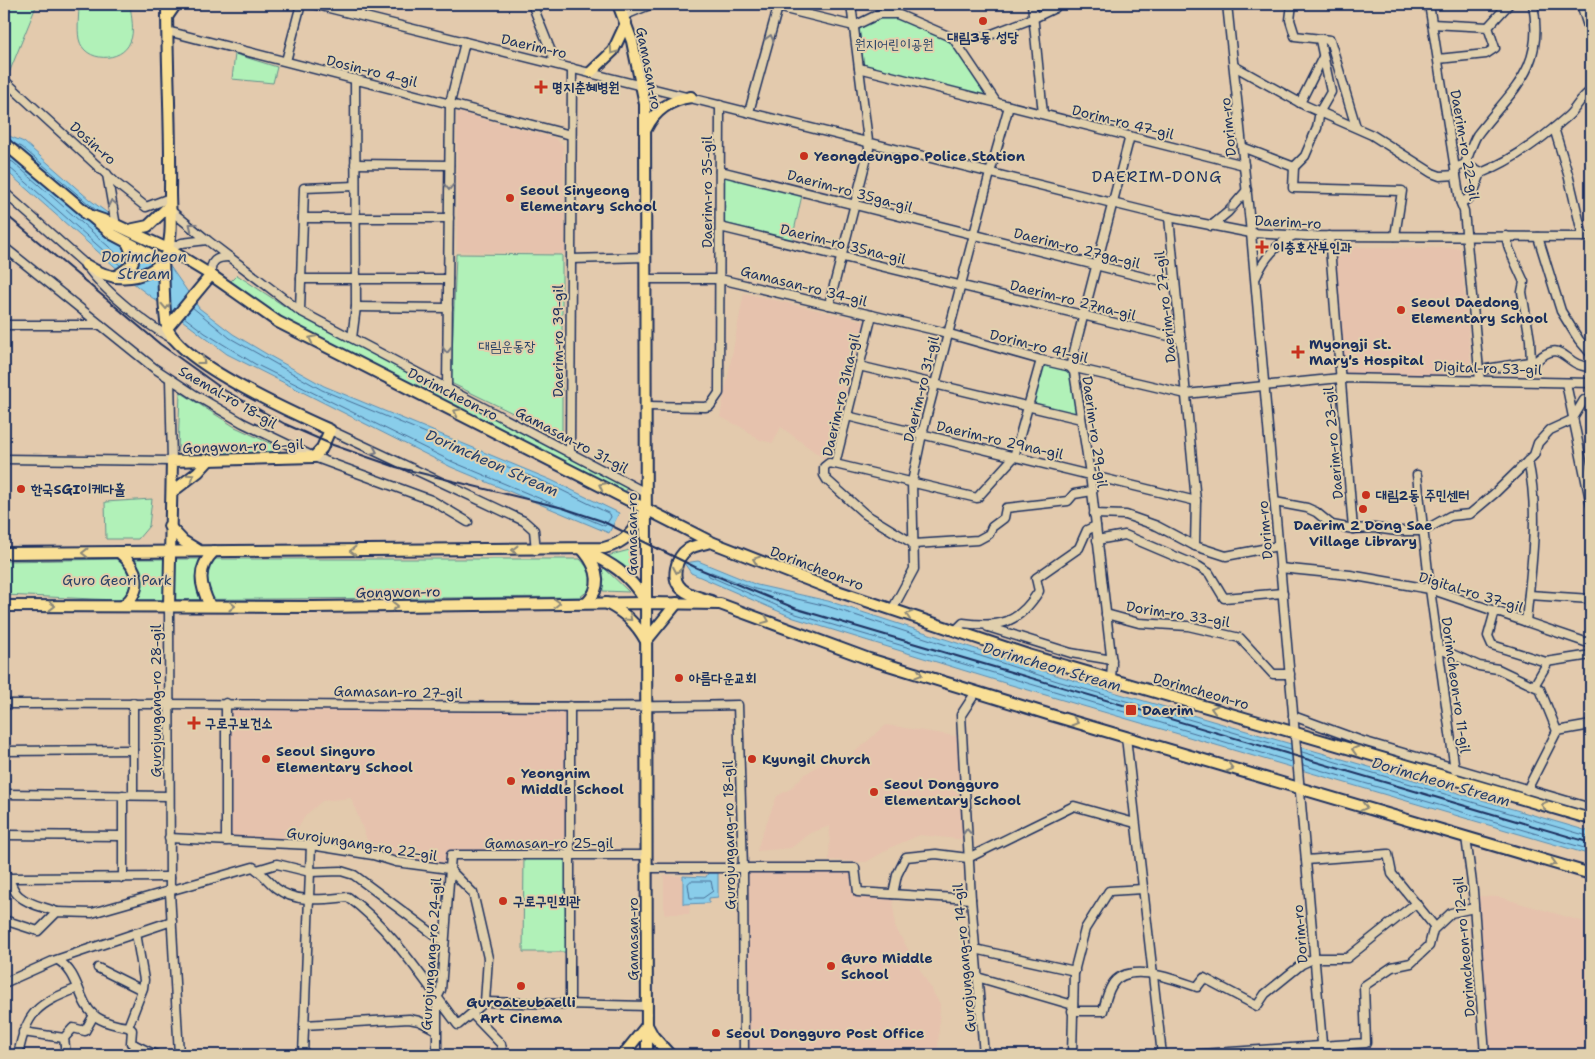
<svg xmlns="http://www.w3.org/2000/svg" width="1595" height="1059" font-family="'Shantell Sans','Poor Story',sans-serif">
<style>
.built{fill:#e6c2ad}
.green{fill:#b1f1b8;stroke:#66908b}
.water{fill:#89cdea;stroke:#5d8eb2}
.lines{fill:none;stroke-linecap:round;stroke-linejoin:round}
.shore{stroke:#476e96;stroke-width:1}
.minor-casing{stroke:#1b2f5e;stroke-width:11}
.major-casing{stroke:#1b2f5e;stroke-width:14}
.minor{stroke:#e1d0ad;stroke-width:8}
.major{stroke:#f9df96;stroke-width:10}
.rail{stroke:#1b2f5e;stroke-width:2}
.oneway{stroke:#747782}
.oneway2{stroke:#8a877a}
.poi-dot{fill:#c8321e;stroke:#e1d0ad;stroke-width:2}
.labels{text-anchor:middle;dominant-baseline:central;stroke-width:4;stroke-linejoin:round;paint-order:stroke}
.poi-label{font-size:14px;font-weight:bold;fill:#1b2f5e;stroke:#e1d0ad;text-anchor:start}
.park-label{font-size:14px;fill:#2a4267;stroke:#e1d0ad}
.street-label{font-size:14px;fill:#1b2f5e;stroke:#e1d0ad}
.water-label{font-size:15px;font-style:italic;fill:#263f6c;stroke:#e1d0ad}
.quarter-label{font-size:16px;letter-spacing:1px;fill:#1b2f5e;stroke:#e1d0ad}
</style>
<rect width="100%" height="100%" fill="#e3caad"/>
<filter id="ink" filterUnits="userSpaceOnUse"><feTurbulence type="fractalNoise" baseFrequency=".02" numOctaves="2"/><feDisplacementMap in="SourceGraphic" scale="10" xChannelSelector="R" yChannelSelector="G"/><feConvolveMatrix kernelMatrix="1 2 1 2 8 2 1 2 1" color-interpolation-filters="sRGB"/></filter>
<g filter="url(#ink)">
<!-- built -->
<g class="built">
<polygon points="457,112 555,138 563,146 565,254 457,251"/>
<polygon points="1340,247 1460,248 1471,364 1460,365 1455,377 1342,375 1331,256"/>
<polygon points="744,293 865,321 832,454 823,458 781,427 773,443 760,440 741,427 720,417"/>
<polygon points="226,703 570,706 571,855 451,855 449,869 373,855 351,798 322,801 306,815 287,844 226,841"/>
<polygon points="886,725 962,737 968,840 920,835 894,846 866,862 829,860 830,826 810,833 791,848 757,851 762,834 777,796 790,789 805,774 825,762 849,757"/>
<polygon points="743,868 855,868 859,892 893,894 895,927 940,1004 938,1049 744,1048"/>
<polygon points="664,875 682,876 683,904 690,905 689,914 664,914"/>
<polygon points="1476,896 1499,897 1591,924 1591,1055 1488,1055"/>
<polygon points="1385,1046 1386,1055 1325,1055 1325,1053"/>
</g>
<!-- green -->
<g class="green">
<polygon points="4,4 37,4 9,73 4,68"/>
<path d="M79,4H130C131,15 135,32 130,42C122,63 84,63 79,39C77,28 79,15 79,4Z"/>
<polygon points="895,16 951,40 990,97 863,65 859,27 872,18"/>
<polygon points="235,54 277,67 273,83 232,79"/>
<polygon points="724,177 802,195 792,240 724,223"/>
<polygon points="456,254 562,255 562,437 451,383"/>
<polygon points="237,275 298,315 628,487 624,494 283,319 229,283"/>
<polygon points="1043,365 1067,370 1071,373 1078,415 1032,404"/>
<polygon points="180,392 235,427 280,448 280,454 211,454 178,451"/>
<polygon points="152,499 149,526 138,539 106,539 105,502"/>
<polygon points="633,549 632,578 607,556"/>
<path d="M122,559H580C590,569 591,577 589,590L580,597L116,600L4,595V561Z"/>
<polygon points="604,568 629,592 603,591 602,571"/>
<polygon points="524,855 571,855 570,952 523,952"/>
</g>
<!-- water -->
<g class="water">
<polygon points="4,134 24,142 90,200 160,252 199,308 233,334 270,356 324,386 551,480 619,513 609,533 451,467 227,354 138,287 4,169"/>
<polygon points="698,561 757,585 828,601 1059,676 1591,832 1591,855 1008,684 794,618 691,573 684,563"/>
<polygon points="708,873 718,873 718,897 709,898 709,903 683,904 683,876 706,877"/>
</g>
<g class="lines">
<!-- shore -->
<g class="shore">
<polyline points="15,144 22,147 97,211"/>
<polyline points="4,159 13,162 126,262"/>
<polyline points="4,165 9,167 121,266"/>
<polyline points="184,317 205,333 255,364 453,462 605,526 611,517 610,514 549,484 322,390 230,338 192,307"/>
<polyline points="1291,749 1057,681 827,606 755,589 711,572 708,574 709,576 796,614 1292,762"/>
<polyline points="1302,752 1591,837"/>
<polyline points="1303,765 1591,850"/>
<polygon points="691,881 711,881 713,891 703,898 690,898 688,884"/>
</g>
<defs>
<g id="minor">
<polyline points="313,4 1112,203 1169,217 1251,233 1308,236 1591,237"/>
<polyline points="532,4 556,64"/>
<polyline points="765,4 854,26 879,14 897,14 953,38 965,40 987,36 1034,18 1055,8 1058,4"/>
<polyline points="1032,4 1043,114"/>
<polyline points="1227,4 1251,233 1323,1055"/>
<polyline points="1292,4 1290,20 1295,36 1330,40 1356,127"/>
<polyline points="1429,4 1460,201 1464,211 1480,381"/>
<polyline points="1581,4 1591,36"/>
<polyline points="359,15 362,4"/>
<polyline points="623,16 652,4"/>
<polyline points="1432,24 1488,27 1495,48 1486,54 1438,59"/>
<polyline points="1488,27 1509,4"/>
<polyline points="167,31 571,135"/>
<polyline points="953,38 996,102"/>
<polyline points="286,61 301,4"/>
<polyline points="1234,66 1304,105 1372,135 1432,173 1440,176 1456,175"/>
<polyline points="859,68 1244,165"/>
<polyline points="4,80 117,184 146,207 170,198"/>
<polyline points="1300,103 1323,57"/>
<polyline points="749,112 778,7"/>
<polyline points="1554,128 1568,174 1583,237"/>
<polyline points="1242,147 1294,167 1293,188 1402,191 1395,236"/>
<polyline points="355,164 449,165"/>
<polyline points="1465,164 1481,173"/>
<polyline points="1294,167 1305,156 1317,128 1320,111 1331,92 1320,40"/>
<path d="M1455,168L1465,164C1469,155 1472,143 1477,135C1512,89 1545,70 1533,4"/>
<polyline points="720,171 1175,285"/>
<polyline points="107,174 116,226"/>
<path d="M4,192L86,265C103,290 146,325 173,339"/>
<path d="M1461,203L1472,196L1481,173C1513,160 1542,139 1568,116C1577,108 1580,97 1591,91"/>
<polyline points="1169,217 1196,501 1195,546 1226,556 1278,546"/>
<polyline points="303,218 449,218"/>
<polyline points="1211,226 1228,212 1247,190"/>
<polyline points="720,227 1181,339"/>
<polyline points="1329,236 1353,529"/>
<polyline points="1506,236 1509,249 1524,282 1522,292 1530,340 1531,362"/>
<polyline points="1538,237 1561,311 1579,340 1591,354"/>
<polyline points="207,240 300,311 646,493"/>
<polyline points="4,247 154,368 195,395 243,423 314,457 431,500 468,522"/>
<polyline points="168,249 182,243 207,240 170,210"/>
<polyline points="571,259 646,257"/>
<path d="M211,275C210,261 216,257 229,257"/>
<path d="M1256,277C1265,257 1275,246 1294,235"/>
<polyline points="301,279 448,279"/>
<polyline points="646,279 720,279 939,331 1041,360 1186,394 1340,378 1591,383"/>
<polyline points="829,305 869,149 851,4"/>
<polyline points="356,307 448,308"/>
<polyline points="300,311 304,188 355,186"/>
<polyline points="872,315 835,464 977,498 1014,457 1041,360"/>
<polyline points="4,325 100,325"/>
<polyline points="352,338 356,307 355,79"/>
<polyline points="859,366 1081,419"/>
<path d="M1480,370L1536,361C1564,336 1563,367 1591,367"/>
<polyline points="1566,383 1591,505"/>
<polyline points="447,388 450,103 465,42"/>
<polyline points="646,406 705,407 710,406 719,393 720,105"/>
<polyline points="847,416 1196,501"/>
<polyline points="330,430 524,521 534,530 536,550"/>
<polyline points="570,453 572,68"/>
<polyline points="4,459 172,461 170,379"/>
<polyline points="835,464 829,463 824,467 824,475 827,480 865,514 914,544 978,540 989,534 992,527 1004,518 1006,508 1068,501 1074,494 1092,491"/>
<polyline points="1417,475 1430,589 1455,770"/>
<polyline points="1275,502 1307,508 1316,512 1332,525 1353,529 1374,528 1397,531 1423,531 1450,516 1470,514 1495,493 1534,455 1538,443 1550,430 1572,420 1584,400 1591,400"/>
<polyline points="1094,514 1126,515 1157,526 1195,546"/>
<polyline points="1097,540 1125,535 1198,566 1209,573 1224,598 1283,593"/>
<polyline points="1280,568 1350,575 1430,589 1591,644"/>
<polyline points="1529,595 1591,599"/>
<polyline points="169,606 170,892 179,1055"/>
<polyline points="892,610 914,569 912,482 922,434 990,173 1009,106"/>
<polyline points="1495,611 1488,636 1492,645 1546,662 1591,655"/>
<polyline points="1106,614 1139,623 1188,626 1240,638 1273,674 1290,674"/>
<path d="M1526,622C1531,569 1540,514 1528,461"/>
<polyline points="988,627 1071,653 1112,660"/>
<path d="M955,631L963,623C1000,628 1018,624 1039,591L1036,578L1079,548L1087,530L1096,526"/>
<polyline points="1438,648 1479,666 1498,669 1540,689 1557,731 1591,725"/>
<polyline points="1111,679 1112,664 1090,474 1074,372 1070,367 1130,136"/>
<polyline points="1534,686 1548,662"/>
<polyline points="976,692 961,715 971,899 984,1055"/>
<polyline points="133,703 133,795"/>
<polyline points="226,703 226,841"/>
<path d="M4,704C249,702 494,710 738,705L743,868L744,1055"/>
<polyline points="570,706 570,1003"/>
<polyline points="1293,716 1359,740 1591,808"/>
<polyline points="1126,737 1162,1055"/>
<polyline points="4,751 133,750"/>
<polyline points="1527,790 1557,731"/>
<polyline points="4,794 169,796"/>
<polyline points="123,795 123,878"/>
<polyline points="4,835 121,836"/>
<polyline points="1466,837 1473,891 1485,1055"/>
<polyline points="1306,860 1388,854 1392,874 1435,927"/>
<polyline points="647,868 855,868 858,892 971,899"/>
<polyline points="257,870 277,864 310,872 341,871 354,875 444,942"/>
<path d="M4,872C11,879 12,891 19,896C29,905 45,907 57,912"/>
<polyline points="10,878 170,877"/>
<polyline points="893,894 897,875 906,857 936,854 968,858 1074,806 1135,823"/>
<path d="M4,920L38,931L57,912L92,913L253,867C262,873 268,881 276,888C296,904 325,899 348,897C392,929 425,982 458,1025L485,1002L488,958L473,893L449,869L396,862L373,855L311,845L169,838"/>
<polyline points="975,949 1075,971"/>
<path d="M58,960C80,974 78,1002 94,1015C102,1022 118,1026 128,1027"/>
<polyline points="98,968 142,990"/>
<polyline points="977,977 1073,1005"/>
<polyline points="4,983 53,961 172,921"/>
<polyline points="485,1002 647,1006"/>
<path d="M1072,1011H1103C1105,1003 1107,993 1112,985C1127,960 1176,980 1197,987L1204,978L1257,1006L1265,994L1302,964L1315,958H1347L1416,903"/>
<polyline points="473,1015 501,1044 503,1055"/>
<polyline points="304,1025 409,1019 419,1021 437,1030"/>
<polyline points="23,1032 64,1038 73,1028 85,1031 94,1015"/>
<polyline points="64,1038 66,1055"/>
<polyline points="135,1045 156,1055"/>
<path d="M18,1055C27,1011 37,1004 78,988"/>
<polyline points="131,1055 135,1045 131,1043 132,1030 128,1027 143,988 144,980 136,933"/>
<polyline points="303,1055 311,845"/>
<polyline points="437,1055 437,998 441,990 451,855 647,855"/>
<polyline points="1072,1055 1074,972 1085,929 1109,891 1143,889"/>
<polyline points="1186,1055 1366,1043 1364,986 1392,967 1411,963 1429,946 1433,930 1451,913 1474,908"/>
</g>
<g id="major">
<polyline points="618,4 632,41 645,104 647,1055"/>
<polyline points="167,17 176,4"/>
<polyline points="591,72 613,51 626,23"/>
<path d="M646,129C655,110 670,100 691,97"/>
<path d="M4,143L112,234L163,261C164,275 163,319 168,330C186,365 292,413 330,430L322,448L314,457L172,461L169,606"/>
<polyline points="86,214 112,223 168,249 211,275 278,322 711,542 834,590 1028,655 1591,819"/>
<polyline points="129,230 148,226 170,205"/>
<path d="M86,265C106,278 128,282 150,271C155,268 162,264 164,259C174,239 170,213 170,191C171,129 167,66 167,4"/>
<path d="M115,277C134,264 138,265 127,242"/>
<polyline points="167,328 211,275"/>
<polyline points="172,492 198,472 209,460"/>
<polyline points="169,526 183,541 198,550"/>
<path d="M711,542C703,544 695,545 688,549C676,557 670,579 682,589C690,596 702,598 711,601"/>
<path d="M583,550C613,564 628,573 646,602"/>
<path d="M584,551C598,568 603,586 587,603"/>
<path d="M4,553L604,548C626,543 635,530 645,510"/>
<path d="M120,553C138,568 144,589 124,605"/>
<path d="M606,603C624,612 636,623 646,641L677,603"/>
<polyline points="4,606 313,607 646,603 720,604 869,659 1051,715 1591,874"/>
<path d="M210,606C200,585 196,569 214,551"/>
<polyline points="623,1055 647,1025 653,1036 670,1055"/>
</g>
</defs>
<!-- minor casing -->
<use href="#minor" class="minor-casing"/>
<!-- major casing -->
<use href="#major" class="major-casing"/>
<!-- minor -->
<use href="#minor" class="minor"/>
<!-- major -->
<use href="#major" class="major"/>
<!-- rail -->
<polyline class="rail" points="4,213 160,344 224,390 285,424 333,445 396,467 563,508 602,521 697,568 797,609 1591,843"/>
</g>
<!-- one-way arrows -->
<defs><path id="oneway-chevron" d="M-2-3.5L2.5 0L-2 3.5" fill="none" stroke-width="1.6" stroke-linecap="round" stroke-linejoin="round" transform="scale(1.25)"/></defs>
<g class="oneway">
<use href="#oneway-chevron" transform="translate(770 38) rotate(-75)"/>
<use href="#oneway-chevron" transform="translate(449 187) rotate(90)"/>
<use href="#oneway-chevron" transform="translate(112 203) rotate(-101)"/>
<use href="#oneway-chevron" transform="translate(1230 209) rotate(136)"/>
<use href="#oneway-chevron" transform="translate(192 226) rotate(-142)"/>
<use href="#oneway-chevron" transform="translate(447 350) rotate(91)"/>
<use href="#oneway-chevron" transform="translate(374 451) rotate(25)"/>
<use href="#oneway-chevron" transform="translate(967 832) rotate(-93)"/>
</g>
<g class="oneway2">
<use href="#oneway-chevron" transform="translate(613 51) rotate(125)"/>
<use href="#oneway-chevron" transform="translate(166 306) rotate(87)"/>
<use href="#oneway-chevron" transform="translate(312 339) rotate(-154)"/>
<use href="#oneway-chevron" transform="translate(202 361) rotate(38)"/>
<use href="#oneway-chevron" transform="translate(457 412) rotate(-153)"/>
<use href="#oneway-chevron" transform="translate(191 477) rotate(-34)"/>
<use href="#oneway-chevron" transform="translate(602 486) rotate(-153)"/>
<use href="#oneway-chevron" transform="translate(515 550) rotate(180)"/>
<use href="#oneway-chevron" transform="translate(353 551) rotate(180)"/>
<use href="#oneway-chevron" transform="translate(85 553) rotate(180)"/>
<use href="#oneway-chevron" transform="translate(756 560) rotate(-159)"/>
<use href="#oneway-chevron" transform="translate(677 570) rotate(101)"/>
<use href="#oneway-chevron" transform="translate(557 603) rotate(-1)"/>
<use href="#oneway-chevron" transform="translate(52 606)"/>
<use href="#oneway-chevron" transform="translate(232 606) rotate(1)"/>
<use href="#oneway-chevron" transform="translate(395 606) rotate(-1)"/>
<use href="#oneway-chevron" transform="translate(909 615) rotate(-162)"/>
<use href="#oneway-chevron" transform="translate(629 618) rotate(42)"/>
<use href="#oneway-chevron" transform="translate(766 620) rotate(22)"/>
<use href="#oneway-chevron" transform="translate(919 674) rotate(17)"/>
<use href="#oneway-chevron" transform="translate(1214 709) rotate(-164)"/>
<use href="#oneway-chevron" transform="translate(1075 722) rotate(16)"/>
<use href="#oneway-chevron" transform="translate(1355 750) rotate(-164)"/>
<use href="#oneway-chevron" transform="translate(1230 768) rotate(17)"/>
<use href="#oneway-chevron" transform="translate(1544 805) rotate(-164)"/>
<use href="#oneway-chevron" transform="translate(1364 807) rotate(15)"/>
<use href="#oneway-chevron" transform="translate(1553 863) rotate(16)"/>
</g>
</g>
<!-- markers -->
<g class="poi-dot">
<circle cx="983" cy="21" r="5"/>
<path d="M538.5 79.5h5v5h5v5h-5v5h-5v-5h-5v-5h5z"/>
<circle cx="804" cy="156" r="5"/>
<circle cx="510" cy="198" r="5"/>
<path d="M1259.5 239.5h5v5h5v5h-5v5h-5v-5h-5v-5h5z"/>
<circle cx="1401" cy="310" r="5"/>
<path d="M1295.5 344.5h5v5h5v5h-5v5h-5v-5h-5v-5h5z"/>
<circle cx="21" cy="489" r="5"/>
<circle cx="1366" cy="495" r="5"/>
<circle cx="1363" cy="509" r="5"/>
<circle cx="679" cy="678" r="5"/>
<rect x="1125" y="704" width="12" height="12" rx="2.5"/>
<path d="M191.5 715.5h5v5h5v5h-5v5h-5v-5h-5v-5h5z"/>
<circle cx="266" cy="759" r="5"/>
<circle cx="752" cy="759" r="5"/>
<circle cx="511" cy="781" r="5"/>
<circle cx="874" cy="792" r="5"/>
<circle cx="503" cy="901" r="5"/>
<circle cx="831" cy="966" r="5"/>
<circle cx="521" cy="986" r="5"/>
<circle cx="716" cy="1033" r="5"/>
</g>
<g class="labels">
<!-- poi labels -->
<g class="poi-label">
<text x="983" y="37" text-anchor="middle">대림3동 성당</text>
<text x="552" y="87">명지춘혜병원</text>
<text x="814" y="156">Yeongdeungpo Police Station</text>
<text x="520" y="190">Seoul Sinyeong<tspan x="520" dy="16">Elementary School</tspan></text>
<text x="1273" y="247">이충호산부인과</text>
<text x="1411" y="302">Seoul Daedong<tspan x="1411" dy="16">Elementary School</tspan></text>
<text x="1309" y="344">Myongji St.<tspan x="1309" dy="16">Mary's Hospital</tspan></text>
<text x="31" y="489">한국SGI이케다홀</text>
<text x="1376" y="495">대림2동 주민센터</text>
<text x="1363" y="525" text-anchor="middle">Daerim 2 Dong Sae<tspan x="1363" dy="16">Village Library</tspan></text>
<text x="689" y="678">아름다운교회</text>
<text x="1142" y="710">Daerim</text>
<text x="205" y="723">구로구보건소</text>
<text x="276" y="751">Seoul Singuro<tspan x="276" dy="16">Elementary School</tspan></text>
<text x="762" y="759">Kyungil Church</text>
<text x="521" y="773">Yeongnim<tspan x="521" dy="16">Middle School</tspan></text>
<text x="884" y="784">Seoul Dongguro<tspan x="884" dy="16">Elementary School</tspan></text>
<text x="513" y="901">구로구민회관</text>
<text x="841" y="958">Guro Middle<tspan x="841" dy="16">School</tspan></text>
<text x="521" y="1002" text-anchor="middle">Guroateubaelli<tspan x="521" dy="16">Art Cinema</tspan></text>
<text x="726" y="1033">Seoul Dongguro Post Office</text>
</g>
<!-- park labels -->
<g class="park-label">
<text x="894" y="44">원지어린이공원</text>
<text x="507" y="346">대림운동장</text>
<text x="117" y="580">Guro Geori Park</text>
</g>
<!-- street labels -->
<g class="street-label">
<text transform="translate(534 46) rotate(13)">Daerim-ro</text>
<text transform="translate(649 68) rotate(79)">Gamasan-ro</text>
<text transform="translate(372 71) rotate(14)">Dosin-ro 4-gil</text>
<text transform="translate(1123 122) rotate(14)">Dorim-ro 47-gil</text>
<text transform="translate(1228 127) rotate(-96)">Dorim-ro</text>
<text transform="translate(93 143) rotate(42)">Dosin-ro</text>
<text transform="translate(1465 145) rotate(80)">Daerim-ro 22-gil</text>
<text transform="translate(850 191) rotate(15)">Daerim-ro 35ga-gil</text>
<text transform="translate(707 192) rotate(-90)">Daerim-ro 35-gil</text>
<text transform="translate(1288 222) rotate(3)">Daerim-ro</text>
<text transform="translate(843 244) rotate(14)">Daerim-ro 35na-gil</text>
<text transform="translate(1077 248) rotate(14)">Daerim-ro 27ga-gil</text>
<text transform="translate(804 286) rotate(14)">Gamasan-ro 34-gil</text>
<text transform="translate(1073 300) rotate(14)">Daerim-ro 27na-gil</text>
<text transform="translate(1165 307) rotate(-96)">Daerim-ro 27-gil</text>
<text transform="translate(558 341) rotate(-90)">Daerim-ro 39-gil</text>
<text transform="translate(1039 346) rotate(14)">Dorim-ro 41-gil</text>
<text transform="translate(1488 368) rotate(2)">Digital-ro 53-gil</text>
<text transform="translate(921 389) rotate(-76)">Daerim-ro 31-gil</text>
<text transform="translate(453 394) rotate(27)">Dorimcheon-ro</text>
<text transform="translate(841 395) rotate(-77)">Daerim-ro 31na-gil</text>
<text transform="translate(228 397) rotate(30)">Saemal-ro 18-gil</text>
<text transform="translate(1095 432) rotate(82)">Daerim-ro 29-gil</text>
<text transform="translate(572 440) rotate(28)">Gamasan-ro 31-gil</text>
<text transform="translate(1000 440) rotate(13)">Daerim-ro 29na-gil</text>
<text transform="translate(1333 443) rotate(-95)">Daerim-ro 23-gil</text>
<text transform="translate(243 446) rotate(-2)">Gongwon-ro 6-gil</text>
<text transform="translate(1265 530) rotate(-95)">Dorim-ro</text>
<text transform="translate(632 534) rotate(-90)">Gamasan-ro</text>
<text transform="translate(817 568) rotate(21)">Dorimcheon-ro</text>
<text transform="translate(398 592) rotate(-1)">Gongwon-ro</text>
<text transform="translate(1471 592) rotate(17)">Digital-ro 37-gil</text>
<text transform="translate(1178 614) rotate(9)">Dorim-ro 33-gil</text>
<text transform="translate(1456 685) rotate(82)">Dorimcheon-ro 11-gil</text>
<text transform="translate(1201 691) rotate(16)">Dorimcheon-ro</text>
<text transform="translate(398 692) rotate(1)">Gamasan-ro 27-gil</text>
<text transform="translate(156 701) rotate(-90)">Gurojungang-ro 28-gil</text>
<text transform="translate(729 835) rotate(-91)">Gurojungang-ro 18-gil</text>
<text x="549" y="843">Gamasan-ro 25-gil</text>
<text transform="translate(362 844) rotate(9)">Gurojungang-ro 22-gil</text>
<text transform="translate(1300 934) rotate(-95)">Dorim-ro</text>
<text transform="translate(633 939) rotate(-90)">Gamasan-ro</text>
<text transform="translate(1464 947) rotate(-95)">Dorimcheon-ro 12-gil</text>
<text transform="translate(431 954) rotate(-86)">Gurojungang-ro 24-gil</text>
<text transform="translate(964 958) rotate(-95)">Gurojungang-ro 14-gil</text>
</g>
<!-- water labels -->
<g class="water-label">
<text x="144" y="257">Dorimcheon<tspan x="144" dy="17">Stream</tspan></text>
<text transform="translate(492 463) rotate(24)">Dorimcheon Stream</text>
<text transform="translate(1052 667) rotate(16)">Dorimcheon Stream</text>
<text transform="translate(1441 782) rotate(16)">Dorimcheon Stream</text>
</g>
<!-- quarter labels -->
<g class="quarter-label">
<text x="1157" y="176">DAERIM-DONG</text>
</g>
</g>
<!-- margin -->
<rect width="1595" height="1059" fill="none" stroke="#e1d0ad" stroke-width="20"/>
<rect x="10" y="10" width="1575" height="1039" fill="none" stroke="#1b2f5e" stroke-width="2" filter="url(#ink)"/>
</svg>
